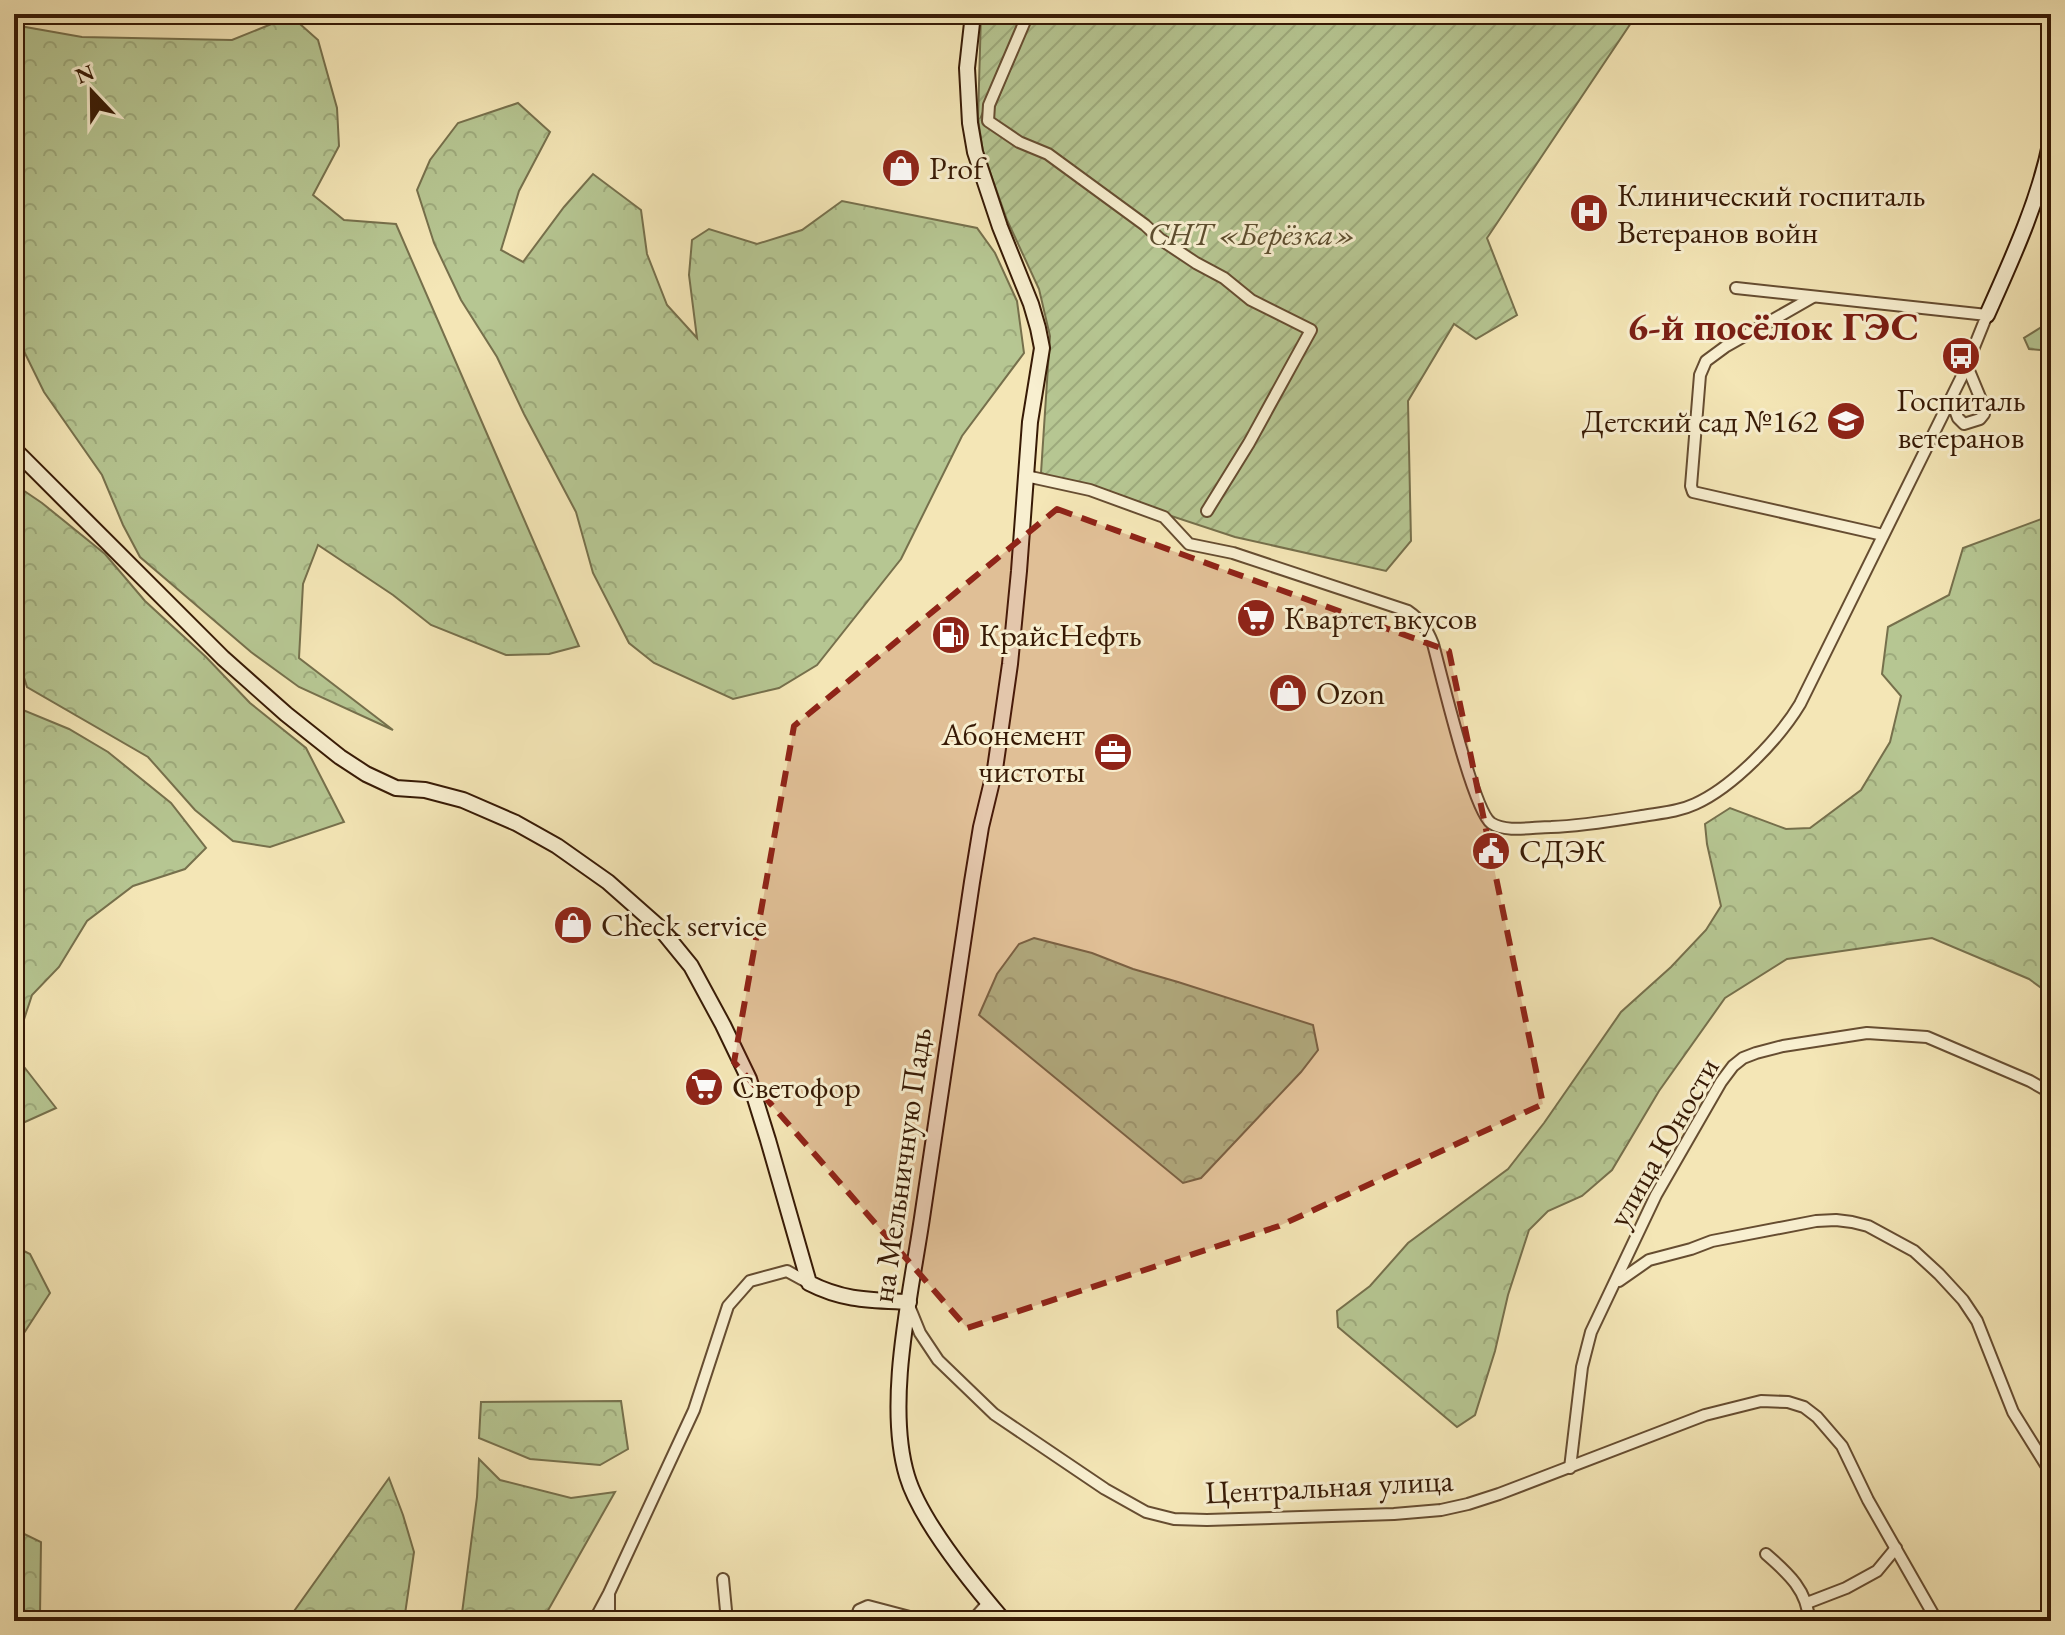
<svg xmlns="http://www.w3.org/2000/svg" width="2065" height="1635" font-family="'EB Garamond',serif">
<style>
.forest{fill:url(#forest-crowns);stroke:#76704c;stroke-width:2}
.garden{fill:url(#garden-furrows);stroke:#76704c;stroke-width:2}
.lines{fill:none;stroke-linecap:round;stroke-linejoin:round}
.street-casing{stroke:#664d31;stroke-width:14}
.secondary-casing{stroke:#371a05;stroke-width:18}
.street{stroke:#f8efd0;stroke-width:10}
.secondary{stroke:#f8efd0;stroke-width:14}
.marked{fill:#8f2418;fill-opacity:0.2;stroke:#8f2418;stroke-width:6;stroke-dasharray:16 10;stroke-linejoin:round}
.labels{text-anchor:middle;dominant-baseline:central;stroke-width:6;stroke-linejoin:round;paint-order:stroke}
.poi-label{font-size:32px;fill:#371a05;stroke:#f8efd0;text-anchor:start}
.park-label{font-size:32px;font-style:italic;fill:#5d4e2f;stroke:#f8efd0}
.street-label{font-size:32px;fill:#371a05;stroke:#f8efd0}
.district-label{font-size:40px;font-weight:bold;fill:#7a1f14;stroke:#f8efd0}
</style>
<defs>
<pattern id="forest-crowns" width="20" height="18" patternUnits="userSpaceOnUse" patternTransform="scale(2)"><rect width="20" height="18" fill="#b6c692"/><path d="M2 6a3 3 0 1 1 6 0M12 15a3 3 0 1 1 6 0" fill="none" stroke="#9daa7c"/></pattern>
<pattern id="garden-furrows" width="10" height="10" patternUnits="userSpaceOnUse" patternTransform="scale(2)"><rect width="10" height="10" fill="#b6c692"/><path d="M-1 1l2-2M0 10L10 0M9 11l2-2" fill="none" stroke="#9daa7c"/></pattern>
</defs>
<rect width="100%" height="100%" fill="#f4e6b6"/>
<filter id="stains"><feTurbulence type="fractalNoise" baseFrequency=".0025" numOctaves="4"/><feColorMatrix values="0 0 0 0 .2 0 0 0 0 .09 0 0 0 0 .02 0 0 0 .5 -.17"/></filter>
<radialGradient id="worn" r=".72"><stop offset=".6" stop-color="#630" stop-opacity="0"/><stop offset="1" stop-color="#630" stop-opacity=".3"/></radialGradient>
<!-- forest -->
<g class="forest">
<polygon points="291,16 318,40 337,108 339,146 313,195 344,220 396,224 579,646 549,654 506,655 431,625 393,595 318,545 303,584 299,658 393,730 299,687 251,652 140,557 123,525 102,475 44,392 16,335 14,334 14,25 82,37 232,40"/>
<polygon points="518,103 550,132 519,191 501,250 523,262 564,207 593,174 641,210 647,254 667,305 697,338 689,275 692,240 709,229 757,244 802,230 842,201 977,228 995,253 1017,301 1024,353 962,436 901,559 817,665 779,688 733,699 654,663 629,643 593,573 576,512 524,414 497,357 461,300 434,243 417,190 430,160 458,123"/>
<polygon points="2051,321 2051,351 2029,349 2024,338"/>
<polygon points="14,484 42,503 105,554 145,601 206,657 250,703 306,748 344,822 270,847 233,841 195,810 148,757 27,687 14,646"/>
<polygon points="2051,513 2051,995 2029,979 1932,938 1787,959 1725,998 1659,1091 1612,1170 1582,1196 1548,1211 1529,1230 1508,1295 1495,1351 1475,1415 1457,1427 1338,1327 1337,1311 1370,1286 1408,1243 1508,1169 1544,1123 1621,1012 1671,967 1706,930 1721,906 1707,844 1705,824 1730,808 1786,829 1810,828 1861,790 1890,742 1901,696 1882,674 1888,627 1949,595 1963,548 2047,517"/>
<polygon points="14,703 18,708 69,729 108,752 171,803 206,848 185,869 133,886 87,921 59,967 32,995 14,1050"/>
<polygon points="1034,938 1092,953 1133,969 1178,982 1313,1025 1318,1050 1301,1072 1201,1178 1183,1183 979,1015 997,974 1019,944"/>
<polygon points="14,1054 56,1108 14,1127"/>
<polygon points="14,1246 30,1254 50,1293 24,1333 23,1414 14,1460"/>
<polygon points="621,1401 628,1449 600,1465 530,1459 479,1438 481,1402"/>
<polygon points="479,1459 500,1480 571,1498 615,1492 542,1621 461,1621 477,1497"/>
<polygon points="389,1478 403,1515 414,1552 404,1621 287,1621"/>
<polygon points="14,1529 41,1542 40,1615 36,1621 14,1621"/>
</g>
<!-- garden -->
<polygon class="garden" points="981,14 1023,14 981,117 995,106 1033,14 1637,14 1487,238 1517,315 1476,339 1454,324 1408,401 1411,541 1386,571 1235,537 1041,473 1050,336 1039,289 1007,220 983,152 978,119"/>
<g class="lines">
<defs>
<g id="street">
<polyline points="1028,14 989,105 988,121 1019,142 1048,154 1145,225 1160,239 1196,263 1224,278 1251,300 1311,330 1249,443 1207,511"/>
<polyline points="1813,297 1725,347 1706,361 1700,375 1691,486 1693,492 1883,535"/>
<polyline points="1951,399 1958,418 1964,424 1980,419 1984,414 1984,407 1967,366"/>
<path d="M1026,476L1090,490L1164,517L1189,544L1233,553L1408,611C1421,620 1427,629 1433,644C1441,673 1473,810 1491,823C1506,833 1533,827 1551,827C1582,826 1611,821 1642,816C1660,813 1678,812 1695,804C1733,787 1779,739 1800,704L1964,372L1987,315L1736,288"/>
<polyline points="1619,1281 1649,1260 1691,1249 1712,1241 1816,1221 1836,1220 1852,1222 1868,1226 1914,1251 1939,1274 1963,1300 1977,1321 2013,1412 2051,1473"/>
<polyline points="909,1306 920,1333 938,1360 994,1414 1105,1489 1146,1512 1174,1519 1207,1520 1394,1514 1441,1510 1468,1504 1499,1494 1705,1415 1761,1401 1788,1402 1804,1407 1817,1417 1842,1446 1868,1500 1937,1621"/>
<polyline points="1570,1468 1582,1367 1591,1332 1656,1195 1721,1082 1733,1066 1743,1058 1756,1053 1783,1046 1867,1033 1927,1037 2030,1081 2051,1093"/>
<path d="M1766,1554C1788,1573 1808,1591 1809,1621"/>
<polyline points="723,1579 727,1621"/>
<polyline points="609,1595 609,1621"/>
<polyline points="1807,1603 1846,1588 1877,1571 1896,1548"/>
<polyline points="594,1621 609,1593 694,1410 728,1306 750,1281 787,1271 809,1283"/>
<polyline points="855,1621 859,1610 868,1606 925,1621"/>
<polyline points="972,1621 988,1603"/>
</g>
<g id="secondary">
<path d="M973,14L967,68L970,123L975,152L1000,227L1031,304L1038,328L1042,348L1030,422L1019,571L1010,664L995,769L981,827L972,882C955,994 938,1106 922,1218C911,1293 885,1403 907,1476C920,1520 973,1585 1004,1621"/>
<path d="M1987,315C2012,259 2039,201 2051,140"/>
<path d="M14,449L223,658L286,714L340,757L366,774L396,788L425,790L463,800L516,823L557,846L608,882L660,928L691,966L723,1025L749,1079L768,1140L809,1283C844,1301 871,1300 909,1302"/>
</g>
</defs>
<!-- street casing -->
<use href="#street" class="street-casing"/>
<!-- secondary casing -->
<use href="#secondary" class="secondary-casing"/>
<!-- street -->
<use href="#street" class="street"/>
<!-- secondary -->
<use href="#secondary" class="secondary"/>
</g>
<!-- marked area -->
<path class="marked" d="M1057,509L1449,651L1543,1104L1279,1226L967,1328L734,1062L794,726Z"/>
<!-- icons -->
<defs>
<symbol id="shop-disc" viewBox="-11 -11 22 22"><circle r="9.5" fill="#8f2418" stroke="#f8efd0"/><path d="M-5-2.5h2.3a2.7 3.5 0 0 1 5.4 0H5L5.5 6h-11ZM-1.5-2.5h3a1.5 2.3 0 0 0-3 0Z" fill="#fff"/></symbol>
<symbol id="hospital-disc" viewBox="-11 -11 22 22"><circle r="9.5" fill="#8f2418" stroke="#f8efd0"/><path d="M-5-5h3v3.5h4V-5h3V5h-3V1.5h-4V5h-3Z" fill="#fff"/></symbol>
<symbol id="bus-disc" viewBox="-11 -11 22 22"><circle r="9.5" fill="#8f2418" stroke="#f8efd0"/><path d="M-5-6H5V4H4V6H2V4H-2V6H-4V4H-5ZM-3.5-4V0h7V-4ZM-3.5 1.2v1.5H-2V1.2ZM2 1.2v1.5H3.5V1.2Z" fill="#fff"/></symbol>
<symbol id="school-disc" viewBox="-11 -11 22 22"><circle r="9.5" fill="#8f2418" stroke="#f8efd0"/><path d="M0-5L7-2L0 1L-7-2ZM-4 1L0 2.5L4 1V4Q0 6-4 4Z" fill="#fff"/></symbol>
<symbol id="supermarket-disc" viewBox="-11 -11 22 22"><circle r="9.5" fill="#8f2418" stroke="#f8efd0"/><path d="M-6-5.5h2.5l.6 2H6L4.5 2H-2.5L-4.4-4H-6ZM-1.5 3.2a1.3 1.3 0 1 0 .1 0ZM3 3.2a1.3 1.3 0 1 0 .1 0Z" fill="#fff"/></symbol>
<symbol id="fuel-disc" viewBox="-11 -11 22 22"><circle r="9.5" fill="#8f2418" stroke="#f8efd0"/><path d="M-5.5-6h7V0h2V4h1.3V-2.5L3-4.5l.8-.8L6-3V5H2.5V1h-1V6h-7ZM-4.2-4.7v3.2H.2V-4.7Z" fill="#fff"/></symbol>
<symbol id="office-disc" viewBox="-11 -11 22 22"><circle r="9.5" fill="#8f2418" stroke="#f8efd0"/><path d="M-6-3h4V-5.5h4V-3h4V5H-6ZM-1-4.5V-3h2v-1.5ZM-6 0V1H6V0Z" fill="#fff"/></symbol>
<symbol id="civic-disc" viewBox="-11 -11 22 22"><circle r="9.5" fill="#8f2418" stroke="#f8efd0"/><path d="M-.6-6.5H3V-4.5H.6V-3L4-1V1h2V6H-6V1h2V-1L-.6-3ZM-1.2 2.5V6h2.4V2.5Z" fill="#fff"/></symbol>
</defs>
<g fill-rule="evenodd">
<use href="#shop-disc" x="879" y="146" width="44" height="44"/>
<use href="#hospital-disc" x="1567" y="191" width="44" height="44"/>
<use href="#bus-disc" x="1939" y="334" width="44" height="44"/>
<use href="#school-disc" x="1824" y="399" width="44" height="44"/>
<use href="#supermarket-disc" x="1234" y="596" width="44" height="44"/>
<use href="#fuel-disc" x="929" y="613" width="44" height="44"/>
<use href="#shop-disc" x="1266" y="671" width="44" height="44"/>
<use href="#office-disc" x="1091" y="730" width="44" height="44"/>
<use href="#civic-disc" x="1469" y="829" width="44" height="44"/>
<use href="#shop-disc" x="551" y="903" width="44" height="44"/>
<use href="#supermarket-disc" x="682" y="1065" width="44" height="44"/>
</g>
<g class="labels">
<!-- poi labels -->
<g class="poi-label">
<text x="929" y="168">Prof</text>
<text x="1617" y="195">Клинический госпиталь<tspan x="1617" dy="37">Ветеранов войн</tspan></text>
<text x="1961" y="400" text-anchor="middle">Госпиталь<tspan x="1961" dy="37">ветеранов</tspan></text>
<text x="1818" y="421" text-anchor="end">Детский сад №162</text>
<text x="1284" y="618">Квартет вкусов</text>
<text x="979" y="635">КрайсНефть</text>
<text x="1316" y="693">Ozon</text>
<text x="1085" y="734" text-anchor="end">Абонемент<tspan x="1085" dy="37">чистоты</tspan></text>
<text x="1519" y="851">СДЭК</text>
<text x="601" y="925">Check service</text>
<text x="732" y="1087">Светофор</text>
</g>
<!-- park labels -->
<g class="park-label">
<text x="1252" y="234">СНТ «Берёзка»</text>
</g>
<!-- street labels -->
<g class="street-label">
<text transform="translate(1663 1142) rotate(-60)">улица Юности</text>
<text transform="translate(901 1165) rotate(-82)">на Мельничную Падь</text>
<text transform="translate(1329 1486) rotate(-3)">Центральная улица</text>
</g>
<!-- district labels -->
<g class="district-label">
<text x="1773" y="326">6-й посёлок ГЭС</text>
</g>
</g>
<!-- margin -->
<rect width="2065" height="1635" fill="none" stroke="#f4e6b6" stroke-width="48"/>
<rect x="16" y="16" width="2033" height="1603" fill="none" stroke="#371a05" stroke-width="4"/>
<rect x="24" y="24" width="2017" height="1587" fill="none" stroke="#371a05" stroke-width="2"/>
<!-- north arrow -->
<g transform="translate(92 92) rotate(338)" stroke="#f8efd0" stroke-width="6" paint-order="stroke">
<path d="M0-6L14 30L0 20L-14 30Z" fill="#371a05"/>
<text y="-12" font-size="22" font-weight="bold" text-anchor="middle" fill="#371a05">N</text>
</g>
<rect width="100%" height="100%" filter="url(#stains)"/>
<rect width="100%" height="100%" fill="url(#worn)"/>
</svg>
